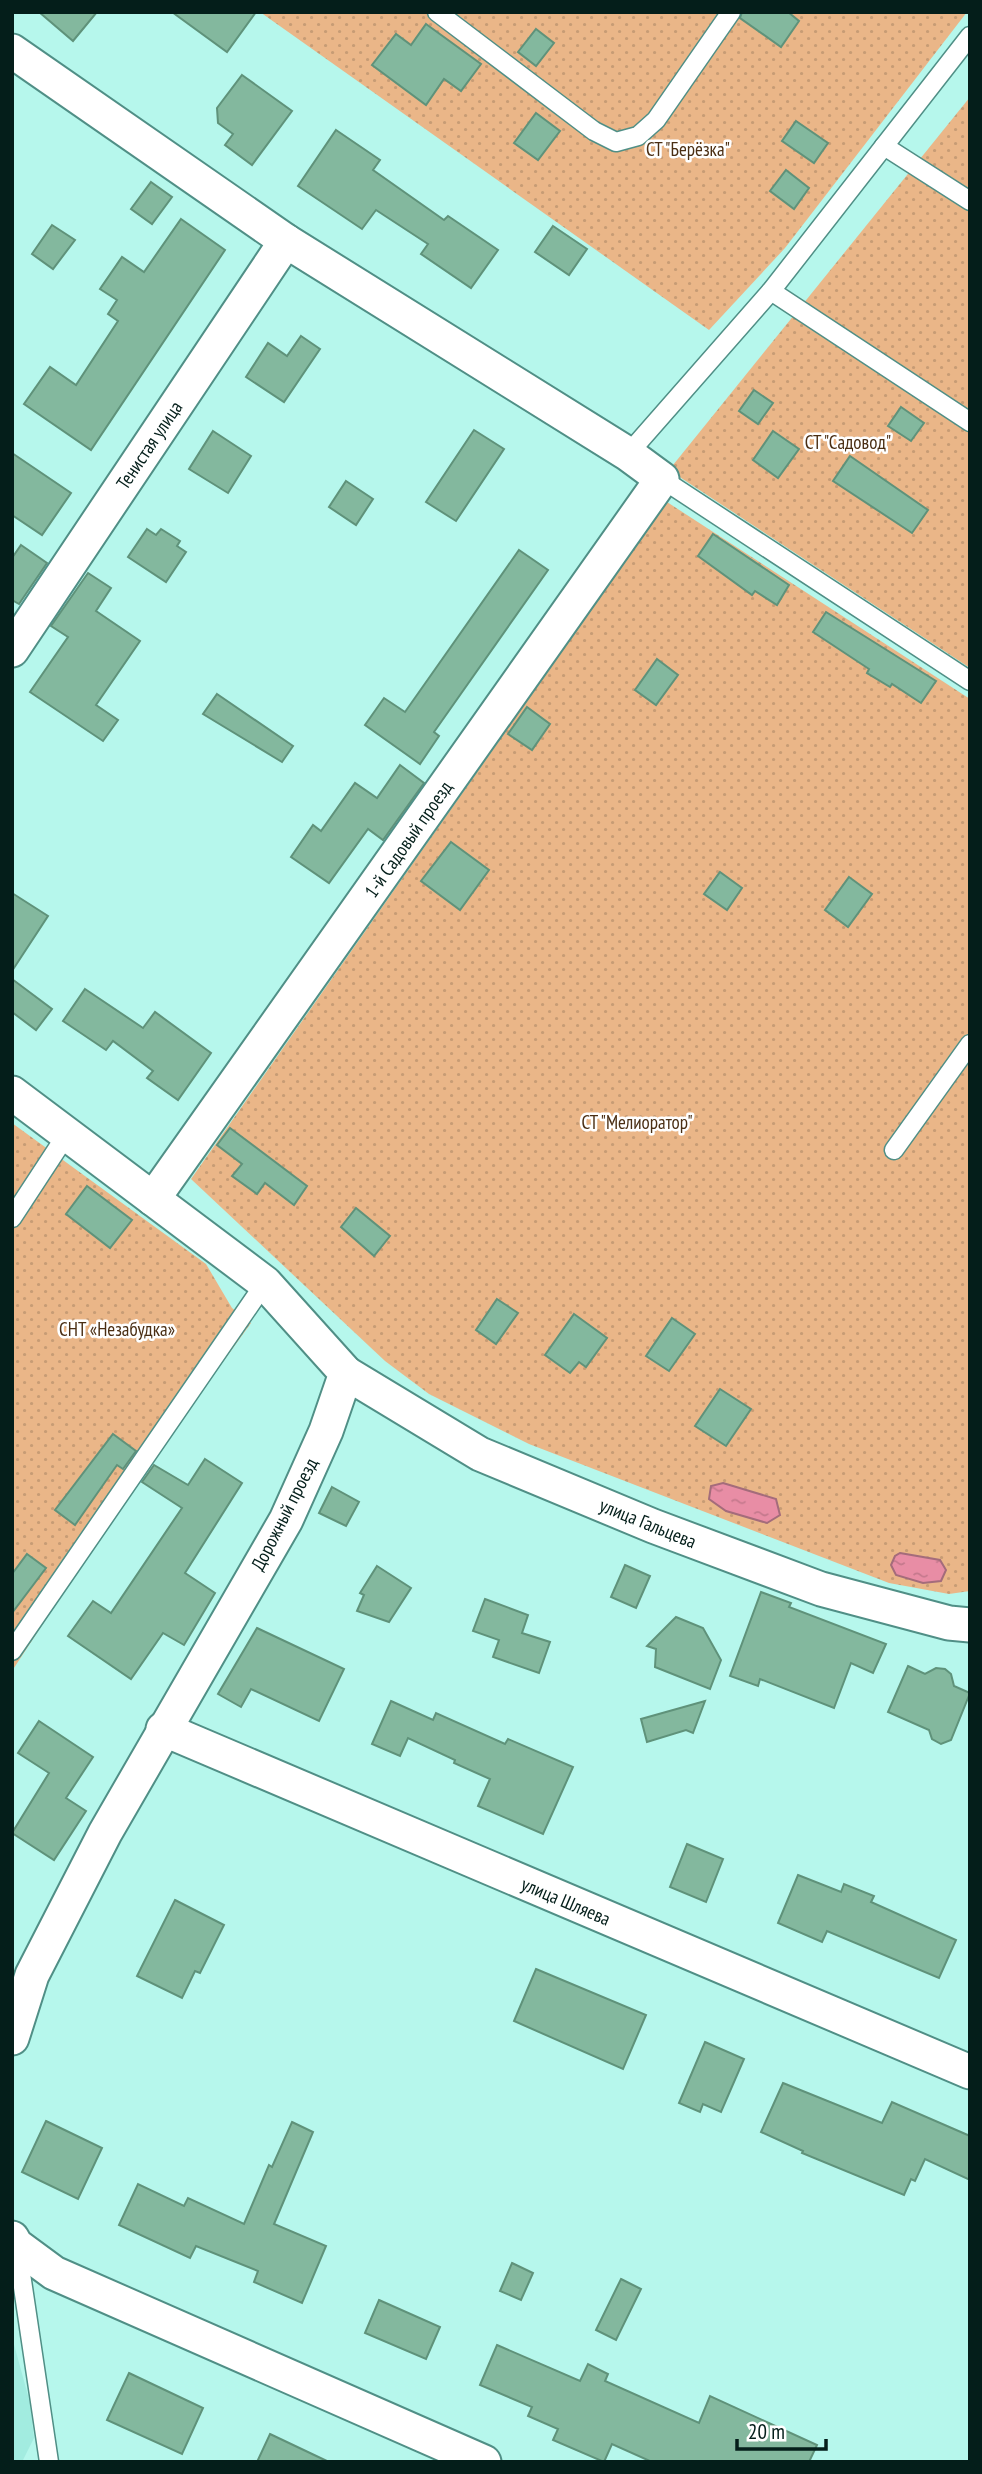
<svg xmlns="http://www.w3.org/2000/svg" width="982" height="2474" font-family="'PT Sans Narrow',sans-serif">
<style>
.built{fill:#a2ece0}
.grass{fill:url(#grass-dots)}
.water{fill:url(#water-ripples);stroke:#a46c7b;stroke-width:2}
.building{fill:#83b89e;stroke:#5f927a;stroke-width:2}
.lines{fill:none;stroke-linecap:round;stroke-linejoin:round}
.service-casing{stroke:#508f86;stroke-width:21}
.minor-casing{stroke:#508f86;stroke-width:37}
.service{stroke:#fff;stroke-width:18}
.minor{stroke:#fff;stroke-width:33}
.labels{text-anchor:middle;dominant-baseline:central;stroke-width:5;stroke-linejoin:round;paint-order:stroke}
.park-label{font-size:19px;fill:#4a2e13;stroke:#fff}
.street-label{font-size:19px;fill:#041e1a;stroke:#fff}
</style>
<defs>
<pattern id="grass-dots" width="8" height="8" patternUnits="userSpaceOnUse" patternTransform="scale(1.75)"><rect width="8" height="8" fill="#eab688"/><path d="M2 2h.1M6 6h.1" fill="none" stroke="#c79c75" stroke-width="1.8" stroke-linecap="round"/></pattern>
<pattern id="water-ripples" width="26" height="14" patternUnits="userSpaceOnUse" patternTransform="scale(1.75)"><rect width="26" height="14" fill="#e88da5"/><path d="M2 4q2-2 4 0t4 0M15 11q2-2 4 0t4 0" fill="none" stroke="#c5798d"/></pattern>
</defs>
<rect width="100%" height="100%" fill="#b6f7ec"/>
<!-- built -->
<polygon class="built" points="12,2337 30,2403 34,2438 22,2462 12,2462"/>
<!-- grass -->
<g class="grass">
<polygon points="260,12 967,12 785,248 709,330"/>
<polygon points="970,97 970,668 669,470"/>
<polygon points="667,502 970,699 970,1591 949,1594 889,1583 529,1444 429,1394 385,1361 191,1179"/>
<polygon points="12,1123 206,1264 232,1308 251,1323 134,1485 12,1671"/>
</g>
<!-- water -->
<g class="water">
<polygon points="723,1483 776,1499 780,1515 767,1523 726,1511 709,1499 711,1486"/>
<polygon points="900,1553 940,1560 946,1570 941,1581 923,1583 896,1575 891,1565 895,1556"/>
</g>
<!-- building -->
<g class="building">
<polygon points="39,12 97,12 73,41"/>
<polygon points="172,12 256,12 227,52"/>
<polygon points="742,12 788,12 799,21 781,47 740,18"/>
<polygon points="426,24 481,64 461,91 444,79 426,105 372,65 396,34 411,45"/>
<polygon points="536,29 554,43 536,66 518,52"/>
<polygon points="242,75 292,111 252,165 225,145 233,134 218,123 217,108"/>
<polygon points="536,113 560,131 538,160 514,143"/>
<polygon points="796,121 828,143 814,163 782,141"/>
<polygon points="336,130 380,160 373,170 444,220 448,216 498,250 471,288 421,254 428,244 376,210 362,229 298,186"/>
<polygon points="786,170 809,188 794,209 770,191"/>
<polygon points="151,182 172,197 152,224 131,209"/>
<polygon points="181,219 225,250 91,450 24,404 50,367 76,385 118,321 108,314 117,300 100,289 122,257 144,272"/>
<polygon points="52,225 75,240 53,269 32,254"/>
<polygon points="553,226 587,249 569,275 535,252"/>
<polygon points="301,336 320,349 284,402 246,377 268,343 287,356"/>
<polygon points="754,390 773,403 758,424 739,411"/>
<polygon points="901,407 924,423 911,441 888,426"/>
<polygon points="474,430 504,449 456,521 426,502"/>
<polygon points="213,431 251,456 228,493 189,469"/>
<polygon points="773,431 799,449 778,478 753,460"/>
<polygon points="12,453 71,493 42,535 12,515"/>
<polygon points="850,456 928,510 912,533 833,481"/>
<polygon points="346,481 373,499 356,525 329,507"/>
<polygon points="147,529 156,535 161,529 180,541 177,546 186,552 166,582 128,557"/>
<polygon points="713,534 789,585 777,605 755,591 752,595 698,556"/>
<polygon points="21,545 47,563 19,604 12,600 12,558"/>
<polygon points="519,550 548,570 434,732 439,736 420,764 365,725 384,698 405,712"/>
<polygon points="88,573 111,588 96,611 140,641 96,705 118,720 103,741 30,692 68,637 51,626"/>
<polygon points="826,612 936,681 921,703 892,684 890,687 867,673 869,669 813,632"/>
<polygon points="657,659 678,675 656,705 635,690"/>
<polygon points="217,694 293,746 282,762 203,714"/>
<polygon points="527,707 550,724 532,750 508,734"/>
<polygon points="400,765 424,783 383,840 368,829 329,883 291,857 313,825 321,831 355,783 377,798"/>
<polygon points="451,842 489,870 460,910 421,881"/>
<polygon points="720,872 742,888 727,910 704,894"/>
<polygon points="849,877 872,894 848,927 825,910"/>
<polygon points="12,893 48,916 12,971"/>
<polygon points="12,979 52,1009 36,1030 12,1012"/>
<polygon points="85,989 143,1028 155,1012 211,1053 178,1100 147,1078 153,1071 113,1041 106,1050 63,1021"/>
<polygon points="230,1128 307,1186 294,1205 265,1183 257,1194 232,1176 242,1164 217,1145"/>
<polygon points="87,1186 132,1220 110,1248 66,1214"/>
<polygon points="356,1208 390,1236 374,1256 341,1227"/>
<polygon points="497,1299 518,1313 496,1344 476,1330"/>
<polygon points="574,1314 607,1338 586,1367 579,1362 570,1373 545,1355"/>
<polygon points="672,1318 695,1334 669,1371 646,1356"/>
<polygon points="720,1389 751,1409 726,1446 695,1426"/>
<polygon points="113,1434 136,1451 123,1469 117,1465 75,1525 55,1510"/>
<polygon points="205,1459 242,1483 185,1573 215,1593 184,1645 163,1633 131,1679 68,1636 93,1601 111,1613 182,1508 142,1482 154,1465 188,1485"/>
<polygon points="332,1487 359,1502 346,1526 319,1513"/>
<polygon points="27,1554 46,1568 12,1613 12,1574"/>
<polygon points="625,1565 650,1576 636,1608 611,1597"/>
<polygon points="377,1566 411,1588 389,1622 357,1611 364,1595 360,1593"/>
<polygon points="761,1592 791,1603 789,1607 886,1644 873,1673 851,1663 834,1708 760,1679 758,1686 730,1676"/>
<polygon points="485,1599 528,1615 522,1633 550,1642 539,1673 493,1657 499,1640 473,1631"/>
<polygon points="676,1617 703,1628 721,1660 710,1689 655,1667 656,1649 647,1646"/>
<polygon points="257,1628 344,1669 319,1721 251,1689 241,1707 218,1694"/>
<polygon points="908,1666 925,1674 936,1668 945,1669 951,1674 954,1686 970,1693 951,1740 941,1744 932,1739 929,1730 888,1712"/>
<polygon points="391,1701 433,1720 436,1713 505,1744 508,1739 573,1767 543,1834 478,1806 490,1779 454,1763 455,1760 408,1738 400,1756 372,1744"/>
<polygon points="705,1701 693,1733 686,1730 647,1742 641,1719"/>
<polygon points="39,1721 93,1757 66,1798 86,1811 54,1860 12,1833 49,1773 18,1753"/>
<polygon points="687,1844 723,1859 706,1902 670,1887"/>
<polygon points="798,1875 841,1892 844,1884 874,1896 871,1902 956,1940 939,1978 827,1931 822,1942 778,1923"/>
<polygon points="175,1900 224,1925 200,1973 195,1971 182,1998 137,1976"/>
<polygon points="536,1969 646,2015 623,2069 514,2021"/>
<polygon points="705,2042 744,2059 721,2112 703,2104 700,2112 679,2103"/>
<polygon points="783,2083 882,2123 892,2102 970,2136 970,2180 925,2159 915,2181 911,2179 904,2195 802,2153 803,2151 761,2132"/>
<polygon points="46,2121 102,2148 78,2199 22,2172"/>
<polygon points="292,2122 313,2132 274,2224 326,2246 302,2303 254,2282 258,2271 196,2246 190,2258 119,2225 138,2184 184,2206 188,2198 244,2224 269,2165 272,2167"/>
<polygon points="512,2263 533,2273 521,2300 500,2291"/>
<polygon points="621,2279 641,2289 616,2340 596,2330"/>
<polygon points="379,2300 440,2327 426,2359 365,2333"/>
<polygon points="497,2345 580,2381 588,2364 608,2374 605,2381 699,2423 710,2396 817,2445 809,2462 652,2462 612,2444 604,2462 553,2440 558,2429 528,2416 532,2407 480,2385"/>
<polygon points="129,2373 203,2408 182,2454 107,2420"/>
<polygon points="270,2434 329,2462 257,2462"/>
</g>
<g class="lines">
<defs>
<g id="service">
<polyline points="437,12 594,131 616,142 638,136 656,120 731,12"/>
<polyline points="884,146 970,201"/>
<polyline points="771,291 970,422"/>
<polyline points="628,454 771,291 970,36"/>
<polyline points="662,479 970,681"/>
<polyline points="894,1150 970,1044"/>
<polyline points="12,1218 67,1134"/>
<polyline points="12,1651 265,1283"/>
<polyline points="17,2247 49,2462"/>
</g>
<g id="minor">
<polyline points="12,51 286,241 628,454 662,479 153,1199"/>
<polyline points="12,650 286,241"/>
<polyline points="12,1093 265,1283 346,1373 326,1431 286,1520 105,1833 32,1975 12,2038"/>
<polyline points="346,1373 480,1454 653,1526 821,1589 949,1623 970,1625"/>
<polyline points="163,1729 970,2072"/>
<polyline points="12,2238 16,2245 54,2273 484,2462"/>
</g>
</defs>
<!-- service casing -->
<use href="#service" class="service-casing"/>
<!-- minor casing -->
<use href="#minor" class="minor-casing"/>
<!-- service -->
<use href="#service" class="service"/>
<!-- minor -->
<use href="#minor" class="minor"/>
</g>
<g class="labels">
<!-- park labels -->
<g class="park-label">
<text x="688" y="149">СТ "Берёзка"</text>
<text x="848" y="442">СТ "Садовод"</text>
<text x="637" y="1122">СТ "Мелиоратор"</text>
<text x="117" y="1329">СНТ «Незабудка»</text>
</g>
<!-- street labels -->
<g class="street-label">
<text transform="translate(149 445) rotate(-56)">Тенистая улица</text>
<text transform="translate(408 839) rotate(-55)">1-й Садовый проезд</text>
<text transform="translate(284 1514) rotate(-63)">Дорожный проезд</text>
<text transform="translate(648 1523) rotate(22)">улица Гальцева</text>
<text transform="translate(566 1901) rotate(23)">улица Шляева</text>
</g>
</g>
<!-- border -->
<rect width="982" height="2474" fill="none" stroke="#041e1a" stroke-width="28"/>
<!-- scale -->
<path d="M737 2439v10h89v-10" fill="none" stroke="#041e1a" stroke-width="3.5"/>
<text x="748" y="2439" font-size="21" fill="#041e1a" stroke="#ffffff" stroke-width="5" paint-order="stroke">20 m</text>
</svg>
